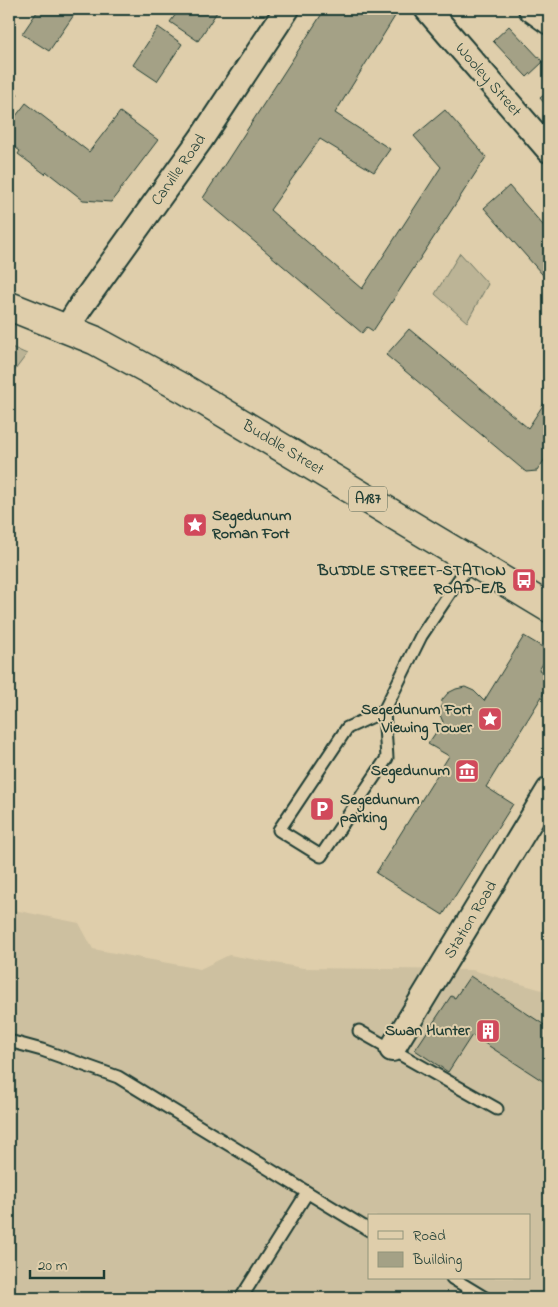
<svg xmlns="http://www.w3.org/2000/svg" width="558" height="1307" font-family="'Indie Flower',sans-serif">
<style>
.built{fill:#cdc0a0;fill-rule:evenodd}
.green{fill:#bcb496;stroke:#6e7865}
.building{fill:#a4a186;stroke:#1f3d34}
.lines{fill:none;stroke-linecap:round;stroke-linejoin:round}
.lane-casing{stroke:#1f3d34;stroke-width:15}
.street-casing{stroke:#1f3d34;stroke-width:28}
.primary-casing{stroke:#1f3d34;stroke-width:31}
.lane{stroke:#dfceab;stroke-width:11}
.street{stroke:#dfceab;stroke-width:24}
.primary{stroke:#dfceab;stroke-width:28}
.labels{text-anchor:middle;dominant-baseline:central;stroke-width:4;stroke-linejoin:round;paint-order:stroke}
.shield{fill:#dfceab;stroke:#596858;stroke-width:1}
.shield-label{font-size:15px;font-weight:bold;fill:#1f3d34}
.street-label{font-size:16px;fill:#1f3d34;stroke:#dfceab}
.poi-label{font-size:16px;font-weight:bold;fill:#1f3d34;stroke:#dfceab;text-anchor:end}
</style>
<rect width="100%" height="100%" fill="#dfceab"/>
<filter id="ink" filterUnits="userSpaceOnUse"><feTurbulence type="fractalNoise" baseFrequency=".02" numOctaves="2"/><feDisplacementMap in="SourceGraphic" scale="10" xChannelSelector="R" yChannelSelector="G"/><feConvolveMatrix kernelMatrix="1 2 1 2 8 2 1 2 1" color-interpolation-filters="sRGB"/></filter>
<g filter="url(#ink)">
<!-- built -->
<path class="built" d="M9,909L79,923L93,949L200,969L229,955L303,968L472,970L549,992V1298H9ZM369,1216H529V1278H369Z"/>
<!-- green -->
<g class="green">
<polygon points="460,253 488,284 467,322 435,294"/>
<polygon points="9,346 27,354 9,378"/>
</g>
<!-- building -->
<g class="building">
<polygon points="39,9 78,9 49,51 22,34"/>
<polygon points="180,9 212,9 217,12 198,41 170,22"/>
<polygon points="325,9 390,9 397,13 335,113 390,149 374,172 320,139 270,210 362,289 441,167 414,136 445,110 486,157 373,331 367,327 362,333 203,198"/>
<polygon points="509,26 543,62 527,77 493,41"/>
<polygon points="158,27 182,44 157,81 133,65"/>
<polygon points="9,88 18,94 9,107"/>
<polygon points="549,91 549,109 540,98"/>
<polygon points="26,103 89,152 120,112 158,140 111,202 83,200 47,172 45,174 18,154 20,151 9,143 9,125"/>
<polygon points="509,186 549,232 549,282 484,208"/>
<polygon points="409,329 528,428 549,396 549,453 537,471 526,472 386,355"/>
<polygon points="524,636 549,651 549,654 539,670 549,676 549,685 486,787 513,804 443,915 376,873 449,756 428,744 443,722 440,715 442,700 448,693 456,689 465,687 474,691 484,701"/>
<polygon points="470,976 549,1028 549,1085 472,1035 448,1072 415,1050 451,996 455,998"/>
</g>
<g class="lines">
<defs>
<g id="lane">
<polyline points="384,711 387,758 321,856 279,830 347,728 384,711 421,636 472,560"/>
<polyline points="359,1031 497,1109"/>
<polyline points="9,1041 42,1050 118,1077 369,1230"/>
<polyline points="452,1278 485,1298"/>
<polyline points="241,1298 307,1193"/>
</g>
<g id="street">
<polyline points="427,9 549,150"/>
<polyline points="531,9 549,22"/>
<polyline points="67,328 81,306 201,139 287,9"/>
<polyline points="392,1049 549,790"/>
</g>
<polyline id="primary" points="9,306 94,340 186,390 549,608"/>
</defs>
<!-- lane casing -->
<use href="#lane" class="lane-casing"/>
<!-- street casing -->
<use href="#street" class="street-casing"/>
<!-- primary casing -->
<use href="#primary" class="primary-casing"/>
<!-- lane -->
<use href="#lane" class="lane"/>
<!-- street -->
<use href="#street" class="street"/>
<!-- primary -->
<use href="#primary" class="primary"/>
</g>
</g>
<!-- icons -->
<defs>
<symbol id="sight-square" viewBox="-11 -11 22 22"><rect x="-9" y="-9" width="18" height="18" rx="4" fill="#d1495b" stroke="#dfceab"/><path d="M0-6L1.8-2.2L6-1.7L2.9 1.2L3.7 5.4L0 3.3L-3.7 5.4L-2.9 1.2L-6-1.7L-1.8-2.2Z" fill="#fff"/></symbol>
<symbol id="bus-square" viewBox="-11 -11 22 22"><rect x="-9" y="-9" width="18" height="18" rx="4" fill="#d1495b" stroke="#dfceab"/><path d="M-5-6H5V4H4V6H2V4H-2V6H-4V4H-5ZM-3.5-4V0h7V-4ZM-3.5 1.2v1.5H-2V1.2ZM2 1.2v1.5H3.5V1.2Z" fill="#fff"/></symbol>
<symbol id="museum-square" viewBox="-11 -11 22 22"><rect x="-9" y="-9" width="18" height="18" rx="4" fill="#d1495b" stroke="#dfceab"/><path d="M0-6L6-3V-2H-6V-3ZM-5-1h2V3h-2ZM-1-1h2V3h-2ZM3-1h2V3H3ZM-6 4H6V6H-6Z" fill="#fff"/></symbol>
<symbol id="parking-square" viewBox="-11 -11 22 22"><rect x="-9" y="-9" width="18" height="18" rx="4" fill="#d1495b" stroke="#dfceab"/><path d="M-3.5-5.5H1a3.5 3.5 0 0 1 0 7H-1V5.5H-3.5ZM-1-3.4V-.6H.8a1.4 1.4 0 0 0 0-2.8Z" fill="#fff"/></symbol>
<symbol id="building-square" viewBox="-11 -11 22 22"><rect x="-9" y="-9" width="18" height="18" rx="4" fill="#d1495b" stroke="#dfceab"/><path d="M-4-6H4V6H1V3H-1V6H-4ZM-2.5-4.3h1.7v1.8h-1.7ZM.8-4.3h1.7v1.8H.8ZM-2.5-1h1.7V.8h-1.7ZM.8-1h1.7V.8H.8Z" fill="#fff"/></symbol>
</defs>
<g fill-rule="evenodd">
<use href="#sight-square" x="181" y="511" width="28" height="28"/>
<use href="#bus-square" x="510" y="566" width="28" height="28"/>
<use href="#sight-square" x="476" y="705" width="28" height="28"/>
<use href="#museum-square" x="453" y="757" width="28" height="28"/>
<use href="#parking-square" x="308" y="795" width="28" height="28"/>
<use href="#building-square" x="474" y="1017" width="28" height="28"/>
</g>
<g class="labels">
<!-- shield labels -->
<rect class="shield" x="349" y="486.5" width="38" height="25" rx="4"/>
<g class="shield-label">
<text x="368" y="499">A187</text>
</g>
<!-- street labels -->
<g class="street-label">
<text transform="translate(488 80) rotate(49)">Wooley Street</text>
<text transform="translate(179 170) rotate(-55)">Carville Road</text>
<text transform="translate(283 448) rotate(31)">Buddle Street</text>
<text transform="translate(471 920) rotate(-59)">Station Road</text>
</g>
<!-- poi labels -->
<g class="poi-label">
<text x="212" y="516" text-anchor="start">Segedunum<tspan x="212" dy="18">Roman Fort</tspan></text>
<text x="506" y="571">BUDDLE STREET-STATION<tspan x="506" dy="18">ROAD-E/B</tspan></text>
<text x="472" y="710">Segedunum Fort<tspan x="472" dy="18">Viewing Tower</tspan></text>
<text x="450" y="771">Segedunum</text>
<text x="340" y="800" text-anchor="start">Segedunum<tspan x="340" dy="18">parking</tspan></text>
<text x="470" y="1031">Swan Hunter</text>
</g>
</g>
<!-- margin -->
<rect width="558" height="1307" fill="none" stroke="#dfceab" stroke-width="30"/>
<rect x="15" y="15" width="528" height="1277" fill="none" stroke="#1f3d34" stroke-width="2" filter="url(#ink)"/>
<!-- legend -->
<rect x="368" y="1214" width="162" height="65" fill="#dfceab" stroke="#92947b"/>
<rect x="378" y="1231" width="25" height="8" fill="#dfceab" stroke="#92947b"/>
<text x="413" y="1240" font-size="15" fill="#1f3d34">Road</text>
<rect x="378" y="1252" width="25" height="15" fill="#a4a186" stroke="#92947b"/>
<text x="413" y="1264" font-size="15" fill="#1f3d34">Building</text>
<!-- scale -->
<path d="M30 1270v8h74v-8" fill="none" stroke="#1f3d34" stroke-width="2.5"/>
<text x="38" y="1270" font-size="15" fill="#1f3d34" stroke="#dfceab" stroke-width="4" paint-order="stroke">20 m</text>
</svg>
